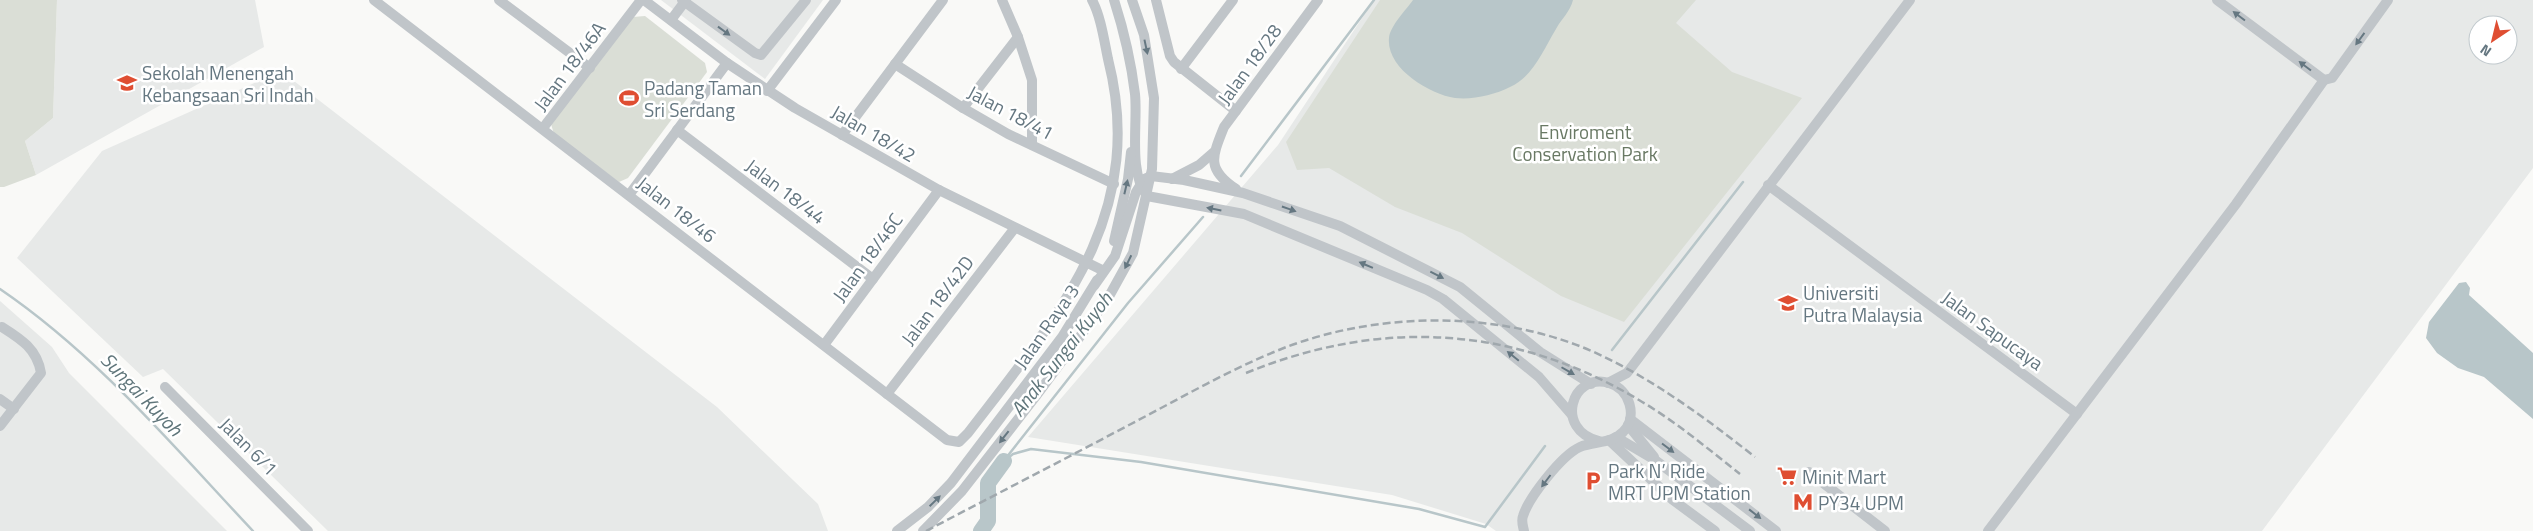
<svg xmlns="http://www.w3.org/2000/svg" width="2533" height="531" font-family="'Titillium Web',sans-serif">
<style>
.built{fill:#e7e9e8;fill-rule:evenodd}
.green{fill:#daded6}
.water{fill:#b8c6c9}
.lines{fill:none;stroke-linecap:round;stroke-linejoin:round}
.stream{stroke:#b8c6c9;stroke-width:2.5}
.river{stroke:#b8c6c9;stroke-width:16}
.minor{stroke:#c0c5c9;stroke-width:10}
.rail{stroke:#a0a8ad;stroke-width:2.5;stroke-dasharray:8 4;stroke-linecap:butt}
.oneway{fill:#657781}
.labels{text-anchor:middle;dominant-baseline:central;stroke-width:5;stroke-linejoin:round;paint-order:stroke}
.street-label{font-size:19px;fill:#657781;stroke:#fff}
.poi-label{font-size:19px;fill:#657781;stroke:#fff;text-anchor:start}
.park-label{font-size:19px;fill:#697964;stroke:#fff}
.water-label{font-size:20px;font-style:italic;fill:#60767b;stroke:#fff}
</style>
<rect width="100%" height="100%" fill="#f9f9f7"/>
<!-- built -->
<g class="built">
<polygon points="57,0 255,0 264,47 36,175 25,141 53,118"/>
<polygon points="661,0 823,0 765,79"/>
<path d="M1374,0H2533V168L2262,531H1496L1486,524L1392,495L1028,437L1278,145ZM2478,25H2508V55H2478Z"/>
<polygon points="281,71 717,407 818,504 828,531 328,531 163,369 143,377 17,258 102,151"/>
<polygon points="0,301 52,347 69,373 227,531 0,531"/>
</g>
<!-- green -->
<g class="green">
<polygon points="0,0 57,0 53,118 25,141 36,175 4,187 0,187"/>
<polygon points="1380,0 1696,0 1676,23 1732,72 1802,98 1624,322 1561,296 1462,233 1395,207 1329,168 1297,170 1286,142"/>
<polygon points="645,16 705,63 707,72 628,178 619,182 554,134 551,124 633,17"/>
</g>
<!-- water -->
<g class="water">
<path d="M1413,0H1573C1570,12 1562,18 1556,29C1543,50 1534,76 1510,87C1494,95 1473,100 1455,98C1429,94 1386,68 1389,38C1390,26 1406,10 1413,0Z"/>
<polygon points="2466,282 2470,288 2469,295 2533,353 2533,419 2484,377 2458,368 2437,353 2426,338 2429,322 2459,283"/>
</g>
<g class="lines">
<!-- stream -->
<g class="stream">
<polyline points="1241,176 1374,0"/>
<path d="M0,289C97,355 173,446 253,531"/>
<polyline points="1612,350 1743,182"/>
<polyline points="1006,458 1128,303 1203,217"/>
<polyline points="1004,461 1013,454 1031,449 1141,462 1419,509 1485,527 1545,446"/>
</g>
<!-- river -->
<polyline class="river" points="981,531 988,521 988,483 1004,461"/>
<!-- minor -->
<g class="minor">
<path d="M374,0L947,440L959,442L968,433C1057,317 1148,216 1108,59C1104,40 1101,17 1092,0"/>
<polyline points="499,0 590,68"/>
<polyline points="644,0 727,63 795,108 939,190 1102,270"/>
<polyline points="682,0 755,53 761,55 806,0"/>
<polyline points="1002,0 1018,37 1032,80 1032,145"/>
<path d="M1114,0C1124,31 1131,61 1135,94C1138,124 1128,172 1147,196L1244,214L1427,290L1443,299L1539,377L1572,415"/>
<polyline points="1156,0 1170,56 1174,62 1236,111"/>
<polyline points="2217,0 2324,80"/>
<polyline points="671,20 686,0"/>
<polyline points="895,64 963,108 1008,134 1114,184"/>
<polyline points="1181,69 1233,0"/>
<polyline points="2324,80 2332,78 2388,0"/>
<polyline points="767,91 836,0"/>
<polyline points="963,108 1018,37"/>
<polyline points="543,128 641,0"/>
<polyline points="677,130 873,279"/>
<polyline points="842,135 943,0"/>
<polyline points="1172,179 1199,165 1214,152"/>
<polyline points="1768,185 2077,414"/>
<path d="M1236,189C1206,169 1212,157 1224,127L1318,0"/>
<polyline points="629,195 727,63"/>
<polyline points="1114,241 1128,179 1131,152"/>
<polyline points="1094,286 1115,256 1136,192 1144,179 1151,176 1184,180 1243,193 1340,226 1460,287 1540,352 1591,384"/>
<polyline points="824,345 939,190"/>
<polyline points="1608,383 1627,373 1910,0"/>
<polyline points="165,387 308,531"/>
<polyline points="887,394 1014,229"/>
<polyline points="0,399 14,409"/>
<polyline points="1630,419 1776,531"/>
<polyline points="1628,425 1654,457"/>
<path d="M0,426L41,373C37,349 21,339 2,327"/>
<polyline points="1616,437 1655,460 1750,531"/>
<polyline points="1609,440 1673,500 1715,531"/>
<polyline points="1809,472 1885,531"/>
<polyline points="897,531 928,507 951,483 1062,337 1097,280"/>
<polyline points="923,531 962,491 1036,396 1107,300 1133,253 1152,169 1154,98 1144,35 1132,0"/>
<path d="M1524,531C1523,526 1521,521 1523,516C1529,497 1562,455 1580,447C1594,441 1612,444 1623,432C1638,417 1630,389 1609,383C1571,372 1554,430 1599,441"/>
<polyline points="1988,531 2236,204 2324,80"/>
</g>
<!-- rail -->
<g class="rail">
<path d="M1246,373C1381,318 1513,325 1639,400C1675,421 1707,448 1740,474"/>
<path d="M926,531C993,496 1061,461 1129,425C1181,398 1234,367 1289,346C1385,311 1500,311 1594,352C1653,379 1704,417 1755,457"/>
</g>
</g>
<!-- one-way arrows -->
<defs><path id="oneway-solid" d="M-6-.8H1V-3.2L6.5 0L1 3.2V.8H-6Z" transform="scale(1.25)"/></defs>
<g class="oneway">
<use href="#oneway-solid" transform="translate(2239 16) rotate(-143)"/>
<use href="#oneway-solid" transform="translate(724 31) rotate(36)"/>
<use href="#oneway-solid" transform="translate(2360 39) rotate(126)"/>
<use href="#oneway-solid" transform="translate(1146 47) rotate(78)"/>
<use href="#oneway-solid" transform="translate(2305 66) rotate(-143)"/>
<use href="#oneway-solid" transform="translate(1126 187) rotate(-77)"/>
<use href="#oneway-solid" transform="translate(1214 209) rotate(-169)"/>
<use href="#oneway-solid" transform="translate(1289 209) rotate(19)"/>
<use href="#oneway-solid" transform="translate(1128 262) rotate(116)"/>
<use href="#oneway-solid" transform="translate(1366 265) rotate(-157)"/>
<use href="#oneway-solid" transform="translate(1437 275) rotate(27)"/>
<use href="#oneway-solid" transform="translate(1513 356) rotate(-141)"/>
<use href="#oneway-solid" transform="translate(1568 371) rotate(30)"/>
<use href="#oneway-solid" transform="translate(1004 437) rotate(128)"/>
<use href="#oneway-solid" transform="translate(1668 448) rotate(37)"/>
<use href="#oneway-solid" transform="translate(1546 481) rotate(127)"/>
<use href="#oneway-solid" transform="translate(935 501) rotate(-44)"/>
<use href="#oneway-solid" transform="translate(1755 514) rotate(38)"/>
</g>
<!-- icons -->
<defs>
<symbol id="school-bare" viewBox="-9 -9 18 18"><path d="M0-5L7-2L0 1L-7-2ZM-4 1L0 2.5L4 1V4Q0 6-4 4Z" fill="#df4e32" stroke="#fff" stroke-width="2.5" paint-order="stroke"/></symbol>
<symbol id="stadium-bare" viewBox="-9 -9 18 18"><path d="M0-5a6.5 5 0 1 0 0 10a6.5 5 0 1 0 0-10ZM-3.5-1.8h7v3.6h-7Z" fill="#df4e32" stroke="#fff" stroke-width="2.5" paint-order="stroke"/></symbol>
<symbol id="university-bare" viewBox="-9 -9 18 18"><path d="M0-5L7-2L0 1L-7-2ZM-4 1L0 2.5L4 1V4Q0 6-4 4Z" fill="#df4e32" stroke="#fff" stroke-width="2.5" paint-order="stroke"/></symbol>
<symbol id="supermarket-bare" viewBox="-9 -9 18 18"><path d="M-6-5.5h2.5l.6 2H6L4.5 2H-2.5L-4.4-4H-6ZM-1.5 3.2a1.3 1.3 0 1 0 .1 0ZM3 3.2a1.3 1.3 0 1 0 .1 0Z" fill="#df4e32" stroke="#fff" stroke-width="2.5" paint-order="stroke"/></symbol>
<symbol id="parking-bare" viewBox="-9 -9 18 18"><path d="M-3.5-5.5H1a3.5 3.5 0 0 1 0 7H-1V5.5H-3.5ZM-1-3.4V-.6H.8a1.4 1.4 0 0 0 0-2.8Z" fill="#df4e32" stroke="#fff" stroke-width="2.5" paint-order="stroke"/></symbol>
<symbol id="metro-bare" viewBox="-9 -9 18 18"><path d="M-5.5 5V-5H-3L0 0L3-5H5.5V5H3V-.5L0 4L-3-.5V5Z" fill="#df4e32" stroke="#fff" stroke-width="2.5" paint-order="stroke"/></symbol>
</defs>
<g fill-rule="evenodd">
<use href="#school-bare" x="113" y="69" width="28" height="28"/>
<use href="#stadium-bare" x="615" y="84" width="28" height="28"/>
<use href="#university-bare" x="1774" y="289" width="28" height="28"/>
<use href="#supermarket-bare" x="1773" y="462" width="28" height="28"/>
<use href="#parking-bare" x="1579" y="467" width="28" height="28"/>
<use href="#metro-bare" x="1789" y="488" width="28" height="28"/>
</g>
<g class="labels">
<!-- street labels -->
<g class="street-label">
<text transform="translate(1249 64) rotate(-54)">Jalan 18/28</text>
<text transform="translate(569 66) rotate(-53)">Jalan 18/46A</text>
<text transform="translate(1011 112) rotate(28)">Jalan 18/41</text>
<text transform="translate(874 133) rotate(30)">Jalan 18/42</text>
<text transform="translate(786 191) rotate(37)">Jalan 18/44</text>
<text transform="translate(677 209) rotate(38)">Jalan 18/46</text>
<text transform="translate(867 257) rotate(-54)">Jalan 18/46C</text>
<text transform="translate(937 300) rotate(-53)">Jalan 18/42D</text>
<text transform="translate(1046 326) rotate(-55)">Jalan Raya 3</text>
<text transform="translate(1993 330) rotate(36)">Jalan Sapucaya</text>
<text transform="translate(249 446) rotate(45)">Jalan 6/1</text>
</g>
<!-- poi labels -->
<g class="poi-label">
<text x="142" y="72">Sekolah Menengah<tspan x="142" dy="22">Kebangsaan Sri Indah</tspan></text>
<text x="644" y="87">Padang Taman<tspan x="644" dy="22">Sri Serdang</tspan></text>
<text x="1803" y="292">Universiti<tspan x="1803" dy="22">Putra Malaysia</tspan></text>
<text x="1608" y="470">Park N’ Ride<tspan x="1608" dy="22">MRT UPM Station</tspan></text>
<text x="1802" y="476">Minit Mart</text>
<text x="1818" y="502">PY34 UPM</text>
</g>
<!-- park labels -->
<g class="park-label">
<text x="1585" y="131">Enviroment<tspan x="1585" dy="22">Conservation Park</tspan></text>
</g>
<!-- water labels -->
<g class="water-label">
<text transform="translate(1061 354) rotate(-52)">Anak Sungai Kuyoh</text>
<text transform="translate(142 394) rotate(46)">Sungai Kuyoh</text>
</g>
</g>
<!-- north arrow -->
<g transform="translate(2493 40) rotate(215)"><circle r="24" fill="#ffffff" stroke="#c1c9cd"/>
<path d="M0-4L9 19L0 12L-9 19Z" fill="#df4e32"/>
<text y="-8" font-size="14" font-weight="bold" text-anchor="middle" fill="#657781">N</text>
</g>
</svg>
